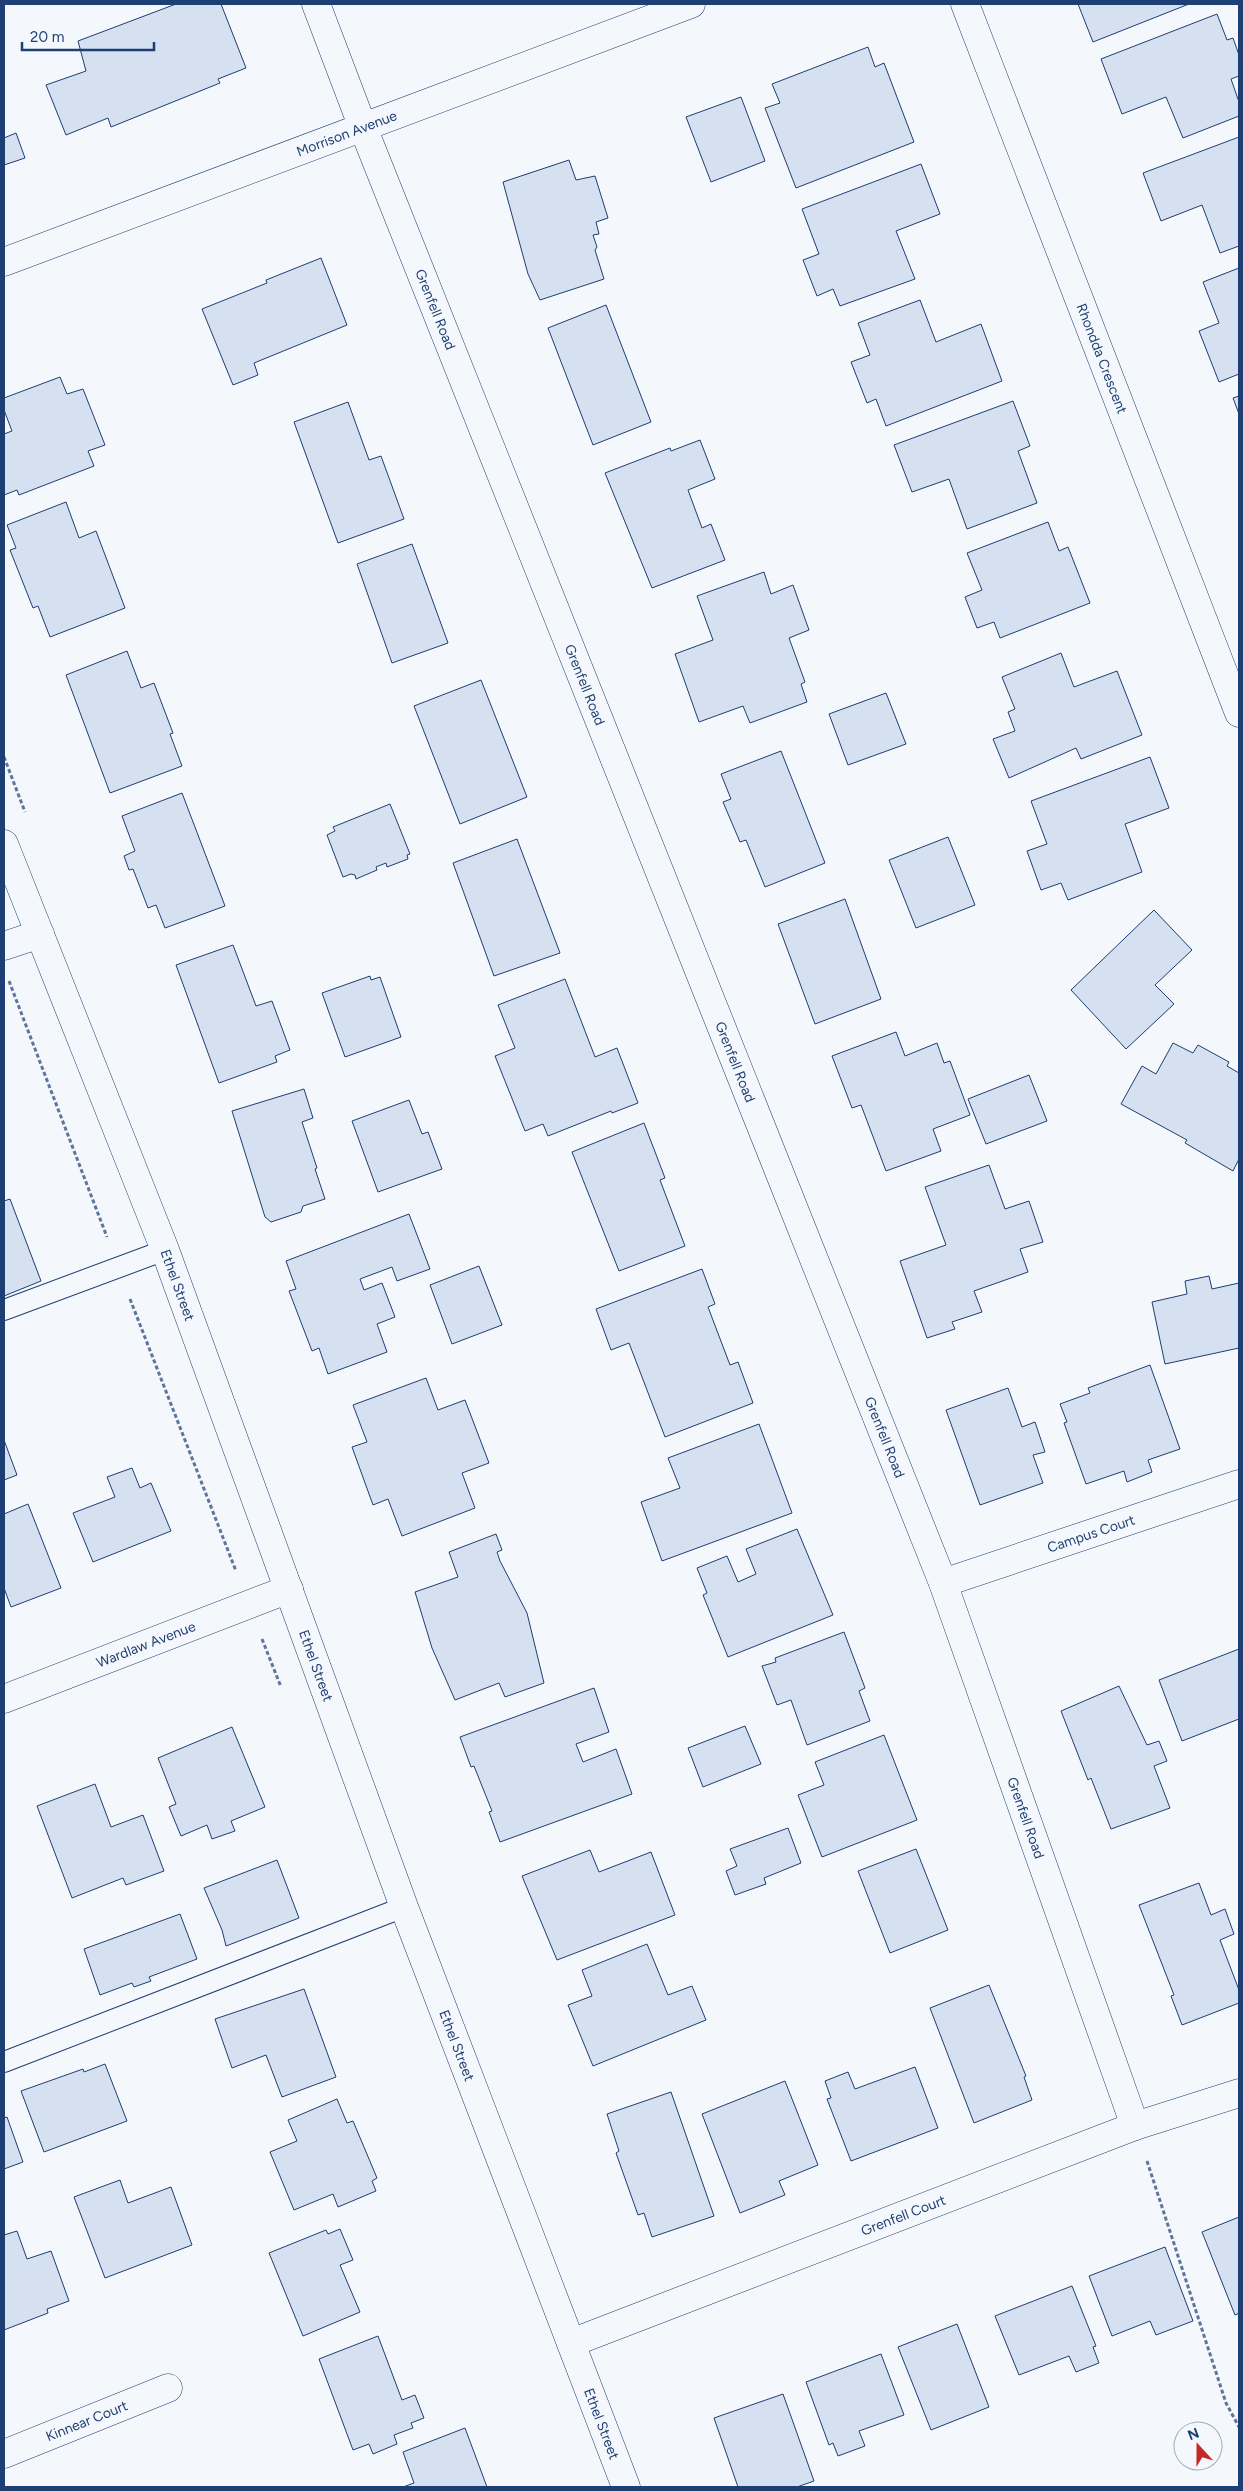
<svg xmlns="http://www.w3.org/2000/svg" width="1243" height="2491" font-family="Figtree,sans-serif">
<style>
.building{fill:#d5e0f0;stroke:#1d3f73}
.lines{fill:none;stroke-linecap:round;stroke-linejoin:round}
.service-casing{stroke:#1d3f73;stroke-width:22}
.minor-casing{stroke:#1d3f73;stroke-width:29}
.tertiary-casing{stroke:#1d3f73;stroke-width:29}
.path{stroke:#5e769c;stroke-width:3;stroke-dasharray:4 2.5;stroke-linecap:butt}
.service{stroke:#f4f7fb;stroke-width:20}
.minor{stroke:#f4f7fb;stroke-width:28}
.tertiary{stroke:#f4f7fb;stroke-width:28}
.labels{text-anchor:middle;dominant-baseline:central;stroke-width:4;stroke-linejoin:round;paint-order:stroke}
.street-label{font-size:14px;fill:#1d3f73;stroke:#f4f7fb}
</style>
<rect width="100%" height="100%" fill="#f4f7fb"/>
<!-- building -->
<g class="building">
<polygon points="176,4 221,4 246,68 218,79 220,83 111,127 108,118 66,135 46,85 86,71 78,41"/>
<polygon points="1078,4 1189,4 1093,42"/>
<polygon points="1217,14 1227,40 1233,38 1239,55 1239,76 1231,79 1239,102 1239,116 1183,138 1166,97 1122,114 1101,59"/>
<polygon points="868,47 875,67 884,63 914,142 796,188 765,108 780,103 772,84"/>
<polygon points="741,97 765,161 711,182 686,117"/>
<polygon points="16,133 25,158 4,165 4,138"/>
<polygon points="1239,137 1239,246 1220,253 1202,205 1161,221 1143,173"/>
<polygon points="569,160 576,180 595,176 608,218 596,222 599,234 593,235 597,247 595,250 604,279 540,300 528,274 503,182"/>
<polygon points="921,164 940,214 896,231 915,279 840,306 833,289 817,296 803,260 819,254 802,209"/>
<polygon points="321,258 347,325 254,363 258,375 233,385 202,309 267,283 266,280"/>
<polygon points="1239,268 1239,374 1219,382 1199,331 1219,323 1203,282"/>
<polygon points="920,300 936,342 981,324 1002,381 886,426 876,399 867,403 851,362 870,355 858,323"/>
<polygon points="606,305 651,422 593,445 548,328"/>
<polygon points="60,377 67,394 83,389 105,445 88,451 94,466 19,495 17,490 4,495 4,434 12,431 4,410 4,398"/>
<polygon points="1239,396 1239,414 1233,398"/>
<polygon points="1013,401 1030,446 1018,451 1037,503 967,529 949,479 912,492 894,445"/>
<polygon points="348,402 369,460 381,456 404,519 338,543 294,422"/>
<polygon points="700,440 715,479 688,490 702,528 711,524 725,560 652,588 605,473 670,448 671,451"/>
<polygon points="66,502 79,538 96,531 125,608 50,637 38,606 33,608 10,550 16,548 7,525"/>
<polygon points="1048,522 1059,551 1068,547 1090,603 1000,638 994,622 977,628 965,597 982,590 967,553"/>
<polygon points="412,544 448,643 392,663 357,564"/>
<polygon points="764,572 771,594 793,585 809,630 789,638 805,682 801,684 807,702 750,723 743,706 699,722 675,654 713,640 697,596"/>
<polygon points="127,651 141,688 154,683 173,733 170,734 182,766 110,793 66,675"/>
<polygon points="1061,653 1074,687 1117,671 1142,735 1081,759 1076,748 1009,778 993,739 1015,731 1008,712 1015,709 1002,677"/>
<polygon points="481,680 527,797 460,824 414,706"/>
<polygon points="886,693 906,744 848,765 829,714"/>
<polygon points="781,751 825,863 765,887 746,840 740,842 723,802 731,799 721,774"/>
<polygon points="1150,757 1169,808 1125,824 1142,872 1068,900 1061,883 1041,890 1027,851 1047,844 1031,801"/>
<polygon points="182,793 225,906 165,928 156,905 148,908 133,869 129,870 124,856 135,851 122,816"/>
<polygon points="390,804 410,854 407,855 408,859 387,867 386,863 376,867 377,870 356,879 355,875 351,874 343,877 327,835 335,831 333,827"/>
<polygon points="948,837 975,905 916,928 889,860"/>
<polygon points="517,839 560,953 494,976 453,863"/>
<polygon points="845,899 881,999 815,1024 778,924"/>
<polygon points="1154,910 1192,950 1155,985 1174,1004 1126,1049 1071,990"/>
<polygon points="233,945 256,1006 272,1001 290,1050 275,1056 277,1062 219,1083 176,965"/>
<polygon points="370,976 371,980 380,977 401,1037 345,1057 322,993"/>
<polygon points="565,979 595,1057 617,1048 638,1103 612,1113 611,1111 548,1136 543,1124 525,1131 495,1056 515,1048 498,1005"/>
<polygon points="896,1032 905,1056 937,1043 944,1063 950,1061 970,1115 933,1129 941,1151 886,1171 861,1105 852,1108 832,1056"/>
<polygon points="1173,1043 1193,1053 1198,1045 1229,1062 1227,1066 1239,1073 1239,1159 1233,1171 1185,1143 1187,1140 1121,1104 1142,1066 1156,1074"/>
<polygon points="1029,1075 1047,1121 986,1144 968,1099"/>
<polygon points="304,1089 313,1118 302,1122 317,1168 315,1169 325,1199 303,1206 301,1212 271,1222 265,1217 232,1111"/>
<polygon points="409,1100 422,1134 428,1132 442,1169 378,1192 352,1121"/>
<polygon points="644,1123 665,1178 660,1180 685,1246 619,1271 572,1152"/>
<polygon points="989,1165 1005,1209 1029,1201 1043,1242 1020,1249 1028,1272 974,1291 982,1312 952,1322 955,1329 927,1338 900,1261 946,1245 925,1187"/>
<polygon points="10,1199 41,1281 4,1296 4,1201"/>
<polygon points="409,1214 430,1269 397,1281 392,1267 360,1279 364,1290 382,1283 395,1317 377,1324 387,1352 328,1374 319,1348 312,1351 289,1291 296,1289 286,1261"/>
<polygon points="479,1266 502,1325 452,1344 430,1285"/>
<polygon points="702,1269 715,1304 708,1307 730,1365 738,1362 753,1403 665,1437 629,1343 611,1350 596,1309"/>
<polygon points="1209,1276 1212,1289 1239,1283 1239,1348 1165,1364 1152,1302 1187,1294 1185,1281"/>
<polygon points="1150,1365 1180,1449 1148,1460 1152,1472 1127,1482 1124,1471 1086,1484 1064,1423 1067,1422 1060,1404 1090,1393 1088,1388"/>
<polygon points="426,1378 438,1410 465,1400 489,1463 462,1473 475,1508 402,1536 388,1499 373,1505 352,1447 367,1442 353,1405"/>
<polygon points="1008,1388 1022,1427 1035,1422 1045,1452 1033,1455 1043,1483 980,1505 946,1410"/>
<polygon points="759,1424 792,1513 662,1561 641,1502 680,1488 668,1458"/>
<polygon points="4,1440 17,1475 4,1480"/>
<polygon points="132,1468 140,1488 151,1483 171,1531 93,1562 73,1513 115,1497 107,1477"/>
<polygon points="28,1504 61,1588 11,1607 4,1588 4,1514"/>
<polygon points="797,1529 833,1615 728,1657 703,1595 707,1593 697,1568 727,1556 738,1582 756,1574 746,1549"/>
<polygon points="496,1534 502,1550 497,1552 500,1561 527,1613 544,1683 505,1697 499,1683 455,1700 432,1648 415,1592 458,1577 449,1552"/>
<polygon points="844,1632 865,1688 859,1691 870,1721 807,1745 791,1700 777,1705 762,1666 776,1662 775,1658"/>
<polygon points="1239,1649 1239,1719 1182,1741 1159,1680"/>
<polygon points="1119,1686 1147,1745 1159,1741 1167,1761 1154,1766 1170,1808 1111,1829 1091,1778 1088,1780 1061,1711"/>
<polygon points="594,1688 609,1732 576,1744 583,1762 616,1749 632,1794 500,1842 489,1812 492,1811 474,1766 471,1767 460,1737"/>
<polygon points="745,1726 761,1764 703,1787 688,1748"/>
<polygon points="232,1727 265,1807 231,1821 235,1831 212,1839 207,1825 181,1836 169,1807 176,1804 158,1758"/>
<polygon points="884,1735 917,1820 822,1857 798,1795 824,1785 815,1762"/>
<polygon points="95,1784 111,1827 143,1815 164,1871 126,1885 123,1878 72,1898 37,1806"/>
<polygon points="788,1828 801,1863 764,1878 766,1884 735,1895 726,1871 737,1866 730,1849"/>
<polygon points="916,1849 948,1930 890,1953 858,1871"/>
<polygon points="590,1850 599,1872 651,1852 675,1915 557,1960 522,1876"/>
<polygon points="277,1860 299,1918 226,1946 222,1930 204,1888"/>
<polygon points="1199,1883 1211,1915 1225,1909 1234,1934 1220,1940 1239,1990 1239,2003 1182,2025 1171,1996 1174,1995 1139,1905"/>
<polygon points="180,1914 197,1959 149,1977 151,1981 134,1987 132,1983 100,1995 84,1949"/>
<polygon points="647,1944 668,1995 692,1986 706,2020 593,2066 568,2005 592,1996 582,1970"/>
<polygon points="989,1985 1026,2076 1024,2077 1032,2100 974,2123 930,2008"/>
<polygon points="304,1989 336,2077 282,2097 266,2055 232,2068 215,2019"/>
<polygon points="105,2064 127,2121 44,2152 21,2091 83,2069 84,2072"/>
<polygon points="915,2067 938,2128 851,2161 827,2099 831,2098 825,2081 848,2072 855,2089"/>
<polygon points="785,2081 818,2165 779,2181 785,2195 740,2213 702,2114"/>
<polygon points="671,2092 714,2216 652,2237 644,2213 638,2215 616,2153 619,2151 607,2114"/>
<polygon points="337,2099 347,2123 353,2121 377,2178 372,2181 376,2191 338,2207 333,2194 294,2210 270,2152 297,2141 288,2120"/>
<polygon points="7,2117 23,2162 4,2169 4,2118"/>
<polygon points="120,2180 128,2203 171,2187 192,2245 105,2278 74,2197"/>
<polygon points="1239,2217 1239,2313 1235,2315 1202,2232"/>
<polygon points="340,2229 353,2260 340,2265 360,2312 303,2336 269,2253 326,2230 328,2234"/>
<polygon points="17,2231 27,2259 51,2251 69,2301 47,2309 48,2313 4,2330 4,2235"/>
<polygon points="1165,2247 1193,2321 1156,2335 1150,2321 1112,2336 1089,2276"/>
<polygon points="1072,2286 1096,2346 1093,2347 1099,2363 1076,2372 1069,2356 1019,2375 995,2316"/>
<polygon points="957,2324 989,2407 931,2430 898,2347"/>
<polygon points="378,2336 402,2400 415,2395 424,2418 411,2423 413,2428 394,2435 397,2444 373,2454 369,2444 353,2450 319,2359"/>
<polygon points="881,2354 904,2415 859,2431 865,2446 838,2456 833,2443 829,2445 806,2382"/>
<polygon points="783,2394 814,2481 797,2487 738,2487 714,2418"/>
<polygon points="465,2428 487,2487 403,2487 414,2483 403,2452"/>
</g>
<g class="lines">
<defs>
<g id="service">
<polyline points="4,1310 165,1250"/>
<polyline points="4,2062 404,1907"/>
</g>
<g id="minor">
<path id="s1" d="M316,4L362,125L943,1583L1135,2126"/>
<path id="s2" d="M965,4L1239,713"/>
<path id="s3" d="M4,262L691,4"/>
<polyline points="4,946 40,934"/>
<path id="s4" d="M943,1583L1239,1484"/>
<path id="s5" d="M4,1699L289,1589"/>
<path id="s6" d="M571,2343L1135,2126L1239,2093"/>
<path id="s7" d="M4,2454L168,2388"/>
</g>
<g id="tertiary">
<path id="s8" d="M4,844L165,1250L404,1907L626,2487"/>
</g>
</defs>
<!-- service casing -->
<use href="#service" class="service-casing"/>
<!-- minor casing -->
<use href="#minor" class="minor-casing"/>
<!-- tertiary casing -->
<use href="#tertiary" class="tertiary-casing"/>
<!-- path -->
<g class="path">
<polyline points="4,757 25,812"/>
<polyline points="9,981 107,1237"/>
<polyline points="130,1299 236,1571"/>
<polyline points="262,1639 281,1687"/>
<polyline points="1147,2161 1226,2403 1239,2427"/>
</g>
<!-- service -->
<use href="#service" class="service"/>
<!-- minor -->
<use href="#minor" class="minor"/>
<!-- tertiary -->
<use href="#tertiary" class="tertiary"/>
</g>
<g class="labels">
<!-- street labels -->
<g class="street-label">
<text stroke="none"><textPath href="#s3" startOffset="366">Morrison Avenue</textPath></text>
<text stroke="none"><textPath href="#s1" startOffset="328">Grenfell Road</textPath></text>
<text stroke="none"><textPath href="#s2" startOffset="380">Rhondda Crescent</textPath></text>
<text stroke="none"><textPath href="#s1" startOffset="732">Grenfell Road</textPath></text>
<text stroke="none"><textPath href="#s1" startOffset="1138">Grenfell Road</textPath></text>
<text stroke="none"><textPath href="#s8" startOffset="474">Ethel Street</textPath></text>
<text stroke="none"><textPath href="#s1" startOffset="1542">Grenfell Road</textPath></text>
<text stroke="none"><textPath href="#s4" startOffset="156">Campus Court</textPath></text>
<text stroke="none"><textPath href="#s5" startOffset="152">Wardlaw Avenue</textPath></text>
<text stroke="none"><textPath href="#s8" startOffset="879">Ethel Street</textPath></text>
<text stroke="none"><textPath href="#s1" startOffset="1948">Grenfell Road</textPath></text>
<text stroke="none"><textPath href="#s8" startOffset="1284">Ethel Street</textPath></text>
<text stroke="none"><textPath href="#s6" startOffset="356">Grenfell Court</textPath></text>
<text stroke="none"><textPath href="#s7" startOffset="89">Kinnear Court</textPath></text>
<text stroke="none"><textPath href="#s8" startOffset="1689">Ethel Street</textPath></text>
</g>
</g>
<!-- border -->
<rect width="1243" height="2491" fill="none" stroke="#1d3f73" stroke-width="10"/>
<!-- north arrow -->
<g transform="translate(1198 2446) rotate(339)"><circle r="24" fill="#f4f7fb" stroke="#9eadc5"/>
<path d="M0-4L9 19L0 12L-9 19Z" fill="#c62828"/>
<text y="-8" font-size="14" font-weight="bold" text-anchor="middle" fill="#1d3f73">N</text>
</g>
<!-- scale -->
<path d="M22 42v8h132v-8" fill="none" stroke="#1d3f73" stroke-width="2.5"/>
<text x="30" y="42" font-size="15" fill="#1d3f73" stroke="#f4f7fb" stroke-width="4" paint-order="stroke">20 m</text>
</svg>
